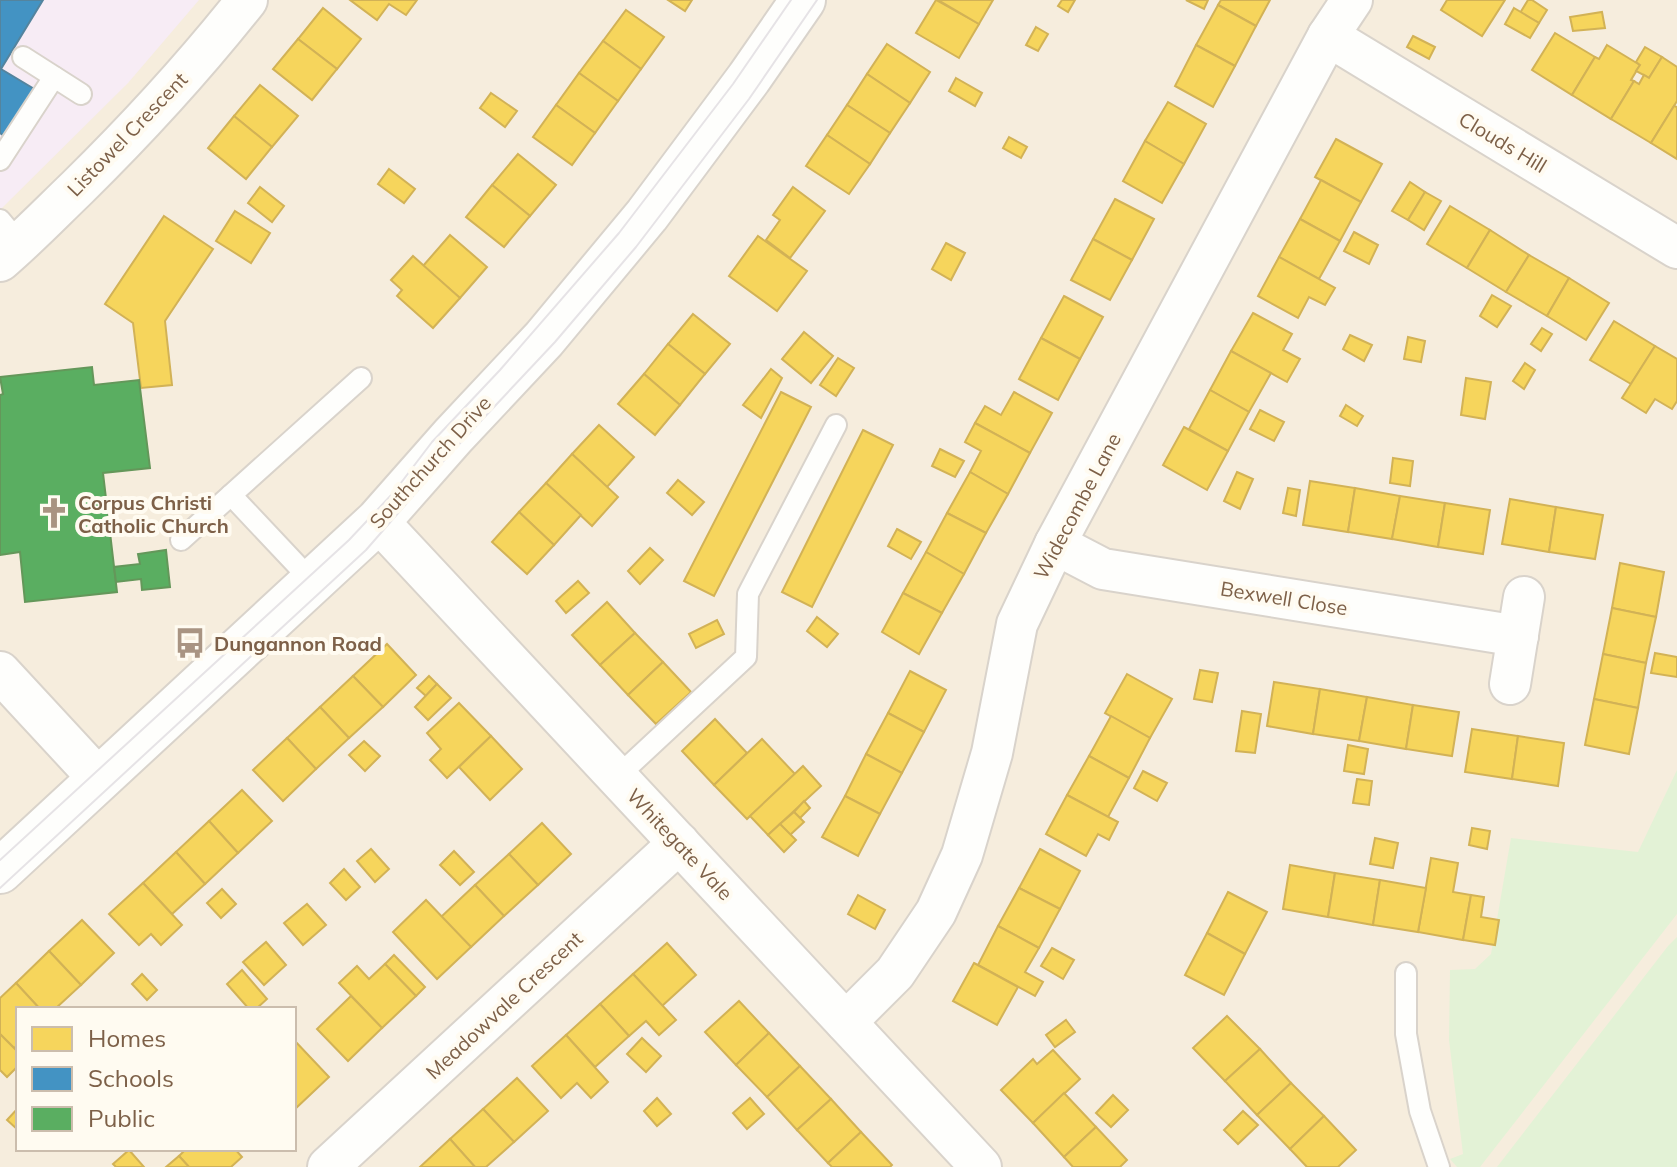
<svg xmlns="http://www.w3.org/2000/svg" width="1677" height="1167" font-family="Mulish,sans-serif">
<style>
.residential{fill:#f6eddd;fill-rule:evenodd}
.education{fill:#f7ecf5}
.green{fill:#e3f2d6}
.homes{fill:#f6d55c;stroke:#d2b256;stroke-width:2}
.schools{fill:#4393c3;stroke:#54849e;stroke-width:2}
.public{fill:#5aae61;stroke:#64975a;stroke-width:2}
.lines{fill:none;stroke-linecap:round;stroke-linejoin:round}
.service-casing{stroke:#d9d3cb;stroke-width:24}
.minor-casing{stroke:#d9d3cb;stroke-width:44}
.tertiary-casing{stroke:#d9d3cb;stroke-width:48}
.service{stroke:#fefefc;stroke-width:20}
.minor{stroke:#fefefc;stroke-width:40}
.tertiary{stroke:#fefefc;stroke-width:44}
.tram{stroke:#e6e3e6;stroke-width:2}
.labels{text-anchor:middle;dominant-baseline:central;stroke-width:8;stroke-linejoin:round;paint-order:stroke}
.street-label{font-size:20px;fill:#7d6048;stroke:#fffbf1}
.poi-label{font-size:20px;font-weight:bold;fill:#7d6048;stroke:#fffbf1;text-anchor:start}
</style>
<rect width="100%" height="100%" fill="#faf6ed"/>
<!-- residential -->
<path class="residential" d="M0,0H1677V1167H0ZM18,1009H294V1149H18Z"/>
<!-- education -->
<polygon class="education" points="0,0 199,0 128,83 0,210"/>
<!-- green -->
<g class="green">
<polygon points="1677,770 1677,914 1480,1167 1457,1167 1450,1159 1463,1154 1449,1040 1450,970 1475,969 1491,954 1511,838 1638,852"/>
<polygon points="1677,937 1677,1167 1497,1167 1668,946"/>
</g>
<!-- homes -->
<g class="homes">
<polygon points="350,0 417,0 406,15 389,4 377,20"/>
<polygon points="668,0 692,0 685,11"/>
<polygon points="936,0 979,24 959,58 916,33"/>
<polygon points="938,0 993,0 979,24"/>
<polygon points="1062,0 1075,0 1068,12 1058,6"/>
<polygon points="1186,0 1208,0 1204,9"/>
<polygon points="1221,0 1270,0 1256,26 1218,5"/>
<polygon points="1447,0 1505,0 1482,36 1441,10"/>
<polygon points="1528,0 1532,0 1547,10 1539,23 1520,13"/>
<polygon points="1218,5 1256,26 1235,66 1196,45"/>
<polygon points="323,8 361,39 337,69 298,39"/>
<polygon points="1514,8 1539,23 1530,38 1505,24"/>
<polygon points="626,10 664,37 641,69 603,41"/>
<polygon points="1602,12 1605,28 1573,31 1570,17"/>
<polygon points="1036,27 1048,34 1038,51 1026,45"/>
<polygon points="1555,33 1595,57 1572,95 1532,70"/>
<polygon points="1413,36 1435,47 1429,59 1407,47"/>
<polygon points="298,39 337,69 312,100 273,69"/>
<polygon points="603,41 641,69 618,101 579,73"/>
<polygon points="887,44 930,72 910,103 867,74"/>
<polygon points="1196,45 1235,66 1213,107 1175,86"/>
<polygon points="1607,45 1640,65 1631,80 1634,81 1611,119 1572,95 1595,57 1599,59"/>
<polygon points="1645,47 1662,57 1649,78 1636,71 1640,65 1636,62"/>
<polygon points="1662,57 1677,67 1677,101 1651,143 1611,119 1634,81 1639,84 1644,75 1649,78"/>
<polygon points="579,73 618,101 595,133 556,105"/>
<polygon points="867,74 910,103 890,133 847,105"/>
<polygon points="956,78 982,93 975,106 949,91"/>
<polygon points="260,85 298,116 272,147 234,116"/>
<polygon points="491,93 517,111 505,127 480,108"/>
<polygon points="1168,102 1206,124 1184,164 1145,141"/>
<polygon points="556,105 595,133 572,165 533,137"/>
<polygon points="847,105 890,133 870,164 827,135"/>
<polygon points="1674,106 1677,107 1677,159 1651,143"/>
<polygon points="234,116 272,147 246,179 208,148"/>
<polygon points="827,135 870,164 849,194 806,166"/>
<polygon points="1009,137 1027,147 1021,158 1003,148"/>
<polygon points="1336,139 1382,164 1361,202 1315,177"/>
<polygon points="1145,141 1184,164 1162,203 1123,181"/>
<polygon points="518,154 556,185 530,216 492,185"/>
<polygon points="389,169 415,189 404,203 378,184"/>
<polygon points="1321,180 1361,202 1340,241 1300,219"/>
<polygon points="1410,182 1425,192 1408,220 1392,211"/>
<polygon points="492,185 530,216 504,247 466,217"/>
<polygon points="260,187 284,206 272,222 248,203"/>
<polygon points="793,187 825,211 790,258 766,240 780,220 773,215"/>
<polygon points="1425,192 1441,201 1424,230 1408,220"/>
<polygon points="1115,199 1154,219 1132,260 1093,239"/>
<polygon points="1450,206 1490,230 1467,268 1427,244"/>
<polygon points="235,211 270,233 251,263 216,241"/>
<polygon points="164,216 213,249 165,321 172,385 141,388 133,323 105,304"/>
<polygon points="1300,219 1340,241 1319,279 1279,257"/>
<polygon points="1490,230 1529,255 1506,292 1467,268"/>
<polygon points="1354,232 1378,245 1369,264 1344,251"/>
<polygon points="450,235 487,267 460,298 423,266"/>
<polygon points="758,236 807,271 777,311 729,276"/>
<polygon points="1093,239 1132,260 1110,300 1071,280"/>
<polygon points="946,243 965,253 951,280 932,269"/>
<polygon points="1529,255 1569,278 1547,316 1506,292"/>
<polygon points="413,256 460,298 433,328 397,296 402,290 391,280"/>
<polygon points="1279,257 1335,288 1325,305 1309,297 1298,318 1258,296"/>
<polygon points="1569,278 1609,303 1586,340 1547,316"/>
<polygon points="1492,295 1511,306 1497,327 1480,316"/>
<polygon points="1064,296 1103,317 1080,359 1041,338"/>
<polygon points="1253,313 1292,334 1283,350 1300,359 1287,382 1231,351"/>
<polygon points="693,314 730,344 705,374 668,344"/>
<polygon points="1614,321 1655,346 1631,384 1590,360"/>
<polygon points="1542,328 1552,334 1541,351 1531,344"/>
<polygon points="804,332 833,356 811,383 782,359"/>
<polygon points="1350,335 1372,345 1364,361 1343,349"/>
<polygon points="1408,337 1425,341 1421,362 1404,359"/>
<polygon points="1041,338 1080,359 1058,400 1019,379"/>
<polygon points="668,344 705,374 680,405 644,374"/>
<polygon points="1655,346 1677,359 1677,401 1672,409 1655,399 1646,413 1622,398"/>
<polygon points="1231,351 1271,373 1249,412 1210,390"/>
<polygon points="838,358 854,368 836,396 820,385"/>
<polygon points="1525,363 1535,370 1524,389 1513,381"/>
<polygon points="771,369 782,378 761,418 743,405"/>
<polygon points="644,374 680,405 655,435 618,404"/>
<polygon points="1466,378 1491,382 1485,419 1461,415"/>
<polygon points="1210,390 1249,412 1228,451 1189,429"/>
<polygon points="781,392 811,407 714,596 684,581"/>
<polygon points="1014,392 1052,413 1030,453 975,423 985,406 1001,415"/>
<polygon points="1346,405 1363,416 1357,426 1340,416"/>
<polygon points="1260,410 1284,422 1274,441 1250,429"/>
<polygon points="975,423 1030,453 1008,494 970,472 981,451 965,442"/>
<polygon points="599,425 634,457 607,487 572,454"/>
<polygon points="1184,427 1228,451 1207,490 1163,465"/>
<polygon points="863,430 893,445 812,607 782,592"/>
<polygon points="940,449 964,461 955,477 932,466"/>
<polygon points="572,454 618,497 592,526 546,483"/>
<polygon points="1393,458 1413,461 1410,486 1390,483"/>
<polygon points="970,472 1008,494 986,533 947,513"/>
<polygon points="1237,472 1253,479 1240,509 1224,501"/>
<polygon points="678,480 704,502 692,515 667,493"/>
<polygon points="1310,481 1355,488 1348,532 1303,525"/>
<polygon points="546,483 581,515 554,545 519,512"/>
<polygon points="1288,488 1300,490 1296,516 1283,513"/>
<polygon points="1355,488 1400,496 1392,539 1348,532"/>
<polygon points="1400,496 1445,503 1438,547 1392,539"/>
<polygon points="1510,499 1556,507 1549,552 1502,544"/>
<polygon points="1445,503 1490,510 1483,554 1438,547"/>
<polygon points="1556,507 1603,515 1595,559 1549,552"/>
<polygon points="519,512 554,545 527,574 492,542"/>
<polygon points="947,513 986,533 964,574 926,552"/>
<polygon points="897,529 921,542 911,559 888,546"/>
<polygon points="650,548 663,560 640,584 628,571"/>
<polygon points="926,552 964,574 942,613 903,593"/>
<polygon points="1620,563 1664,572 1656,617 1612,608"/>
<polygon points="578,581 589,593 566,613 556,601"/>
<polygon points="903,593 942,613 919,654 882,632"/>
<polygon points="607,602 635,633 600,665 572,635"/>
<polygon points="1612,608 1656,617 1646,663 1603,654"/>
<polygon points="817,617 838,634 827,647 807,631"/>
<polygon points="717,620 724,634 696,648 689,634"/>
<polygon points="635,633 663,662 628,695 600,665"/>
<polygon points="387,644 416,675 383,707 353,676"/>
<polygon points="1655,653 1677,657 1677,677 1651,673"/>
<polygon points="1603,654 1646,663 1638,708 1594,699"/>
<polygon points="663,662 691,692 656,724 628,695"/>
<polygon points="1200,670 1218,673 1212,702 1194,699"/>
<polygon points="910,671 946,690 924,732 888,713"/>
<polygon points="1127,674 1172,699 1150,738 1105,713"/>
<polygon points="353,676 383,707 349,738 320,707"/>
<polygon points="429,676 437,684 426,696 417,688"/>
<polygon points="1274,682 1320,689 1313,734 1267,726"/>
<polygon points="437,684 451,698 428,720 415,707"/>
<polygon points="1320,689 1367,697 1359,741 1313,734"/>
<polygon points="1367,697 1413,705 1406,749 1359,741"/>
<polygon points="1594,699 1638,708 1629,754 1585,745"/>
<polygon points="459,703 491,736 447,778 430,760 441,749 427,733"/>
<polygon points="1413,705 1459,712 1452,756 1406,749"/>
<polygon points="320,707 349,738 316,769 287,738"/>
<polygon points="1242,711 1261,714 1255,753 1236,751"/>
<polygon points="888,713 924,732 902,773 866,754"/>
<polygon points="1111,716 1150,738 1129,778 1089,756"/>
<polygon points="715,719 747,753 714,785 682,751"/>
<polygon points="1472,729 1518,736 1512,779 1465,772"/>
<polygon points="491,736 522,769 490,800 459,767"/>
<polygon points="1518,736 1564,743 1558,786 1512,779"/>
<polygon points="287,738 316,769 283,801 253,770"/>
<polygon points="762,739 795,774 747,819 714,785"/>
<polygon points="364,741 380,756 365,771 349,755"/>
<polygon points="1348,745 1368,749 1364,774 1344,771"/>
<polygon points="866,754 902,773 880,814 845,796"/>
<polygon points="1089,756 1129,778 1108,817 1067,795"/>
<polygon points="803,766 821,786 768,835 750,816"/>
<polygon points="1143,771 1167,783 1157,801 1134,788"/>
<polygon points="1357,779 1372,781 1369,805 1353,803"/>
<polygon points="242,790 272,821 238,853 209,821"/>
<polygon points="1067,795 1118,822 1109,840 1098,834 1086,856 1046,834"/>
<polygon points="845,796 880,814 858,856 822,837"/>
<polygon points="804,801 810,808 800,818 794,812"/>
<polygon points="794,812 804,822 790,835 780,824"/>
<polygon points="209,821 238,853 205,884 176,852"/>
<polygon points="542,823 571,854 538,885 509,854"/>
<polygon points="780,824 796,840 784,852 768,835"/>
<polygon points="1472,828 1490,831 1487,849 1469,845"/>
<polygon points="1375,838 1398,843 1393,868 1370,864"/>
<polygon points="371,849 389,869 375,882 357,861"/>
<polygon points="1040,849 1080,871 1060,909 1019,888"/>
<polygon points="454,851 474,872 460,885 440,865"/>
<polygon points="176,852 205,884 172,914 143,883"/>
<polygon points="509,854 538,885 504,916 475,885"/>
<polygon points="1431,858 1458,863 1453,892 1471,895 1463,940 1418,932"/>
<polygon points="1290,865 1335,873 1328,917 1283,909"/>
<polygon points="344,869 360,887 346,900 330,883"/>
<polygon points="1335,873 1380,880 1373,925 1328,917"/>
<polygon points="1380,880 1426,888 1418,932 1373,925"/>
<polygon points="143,883 182,925 161,945 151,934 139,945 109,914"/>
<polygon points="475,885 504,916 471,947 441,917"/>
<polygon points="1019,888 1060,909 1039,948 998,926"/>
<polygon points="222,889 236,904 221,918 207,903"/>
<polygon points="1228,892 1267,912 1245,954 1207,933"/>
<polygon points="858,895 885,910 875,929 848,914"/>
<polygon points="1471,895 1484,897 1481,917 1499,920 1495,945 1463,940"/>
<polygon points="426,900 471,947 437,979 393,932"/>
<polygon points="307,904 326,925 303,945 284,923"/>
<polygon points="82,920 114,953 81,985 49,951"/>
<polygon points="998,926 1039,948 1025,972 1043,982 1035,996 978,965"/>
<polygon points="1207,933 1245,954 1224,995 1185,975"/>
<polygon points="266,942 286,965 264,985 243,962"/>
<polygon points="667,943 696,975 662,1006 633,974"/>
<polygon points="1052,948 1074,960 1063,979 1041,966"/>
<polygon points="49,951 81,985 55,1009 40,1009 16,983"/>
<polygon points="394,955 425,987 416,996 385,964"/>
<polygon points="974,963 1018,987 997,1025 953,1001"/>
<polygon points="385,964 416,996 382,1028 339,983 357,966 369,979"/>
<polygon points="242,970 267,999 256,1009 249,1009 227,984"/>
<polygon points="142,974 157,990 147,1000 132,984"/>
<polygon points="633,974 676,1020 659,1035 646,1021 629,1036 600,1004"/>
<polygon points="16,983 40,1009 18,1009 18,1045 14,1048 0,1034 0,998"/>
<polygon points="351,996 382,1028 348,1061 317,1029"/>
<polygon points="739,1001 769,1033 736,1065 705,1032"/>
<polygon points="600,1004 629,1036 595,1067 566,1035"/>
<polygon points="1227,1016 1260,1049 1225,1081 1193,1048"/>
<polygon points="1066,1020 1075,1032 1055,1047 1046,1035"/>
<polygon points="769,1033 800,1066 767,1097 736,1065"/>
<polygon points="0,1034 18,1052 18,1066 7,1077 0,1070"/>
<polygon points="566,1035 608,1082 591,1098 577,1083 561,1098 532,1066"/>
<polygon points="642,1038 661,1056 646,1072 627,1054"/>
<polygon points="294,1040 329,1077 295,1109 294,1108"/>
<polygon points="1260,1049 1291,1083 1257,1115 1225,1081"/>
<polygon points="1053,1050 1080,1079 1033,1123 1001,1090 1033,1059 1037,1064"/>
<polygon points="800,1066 831,1099 797,1130 767,1097"/>
<polygon points="517,1078 548,1111 514,1142 483,1109"/>
<polygon points="1291,1083 1324,1116 1290,1149 1257,1115"/>
<polygon points="1064,1093 1096,1127 1064,1157 1033,1123"/>
<polygon points="1113,1095 1128,1110 1111,1127 1096,1113"/>
<polygon points="657,1098 671,1114 657,1126 644,1111"/>
<polygon points="750,1098 764,1114 747,1129 733,1113"/>
<polygon points="831,1099 861,1132 828,1163 797,1130"/>
<polygon points="18,1108 18,1130 7,1120"/>
<polygon points="483,1109 514,1142 486,1167 475,1167 450,1139"/>
<polygon points="1243,1111 1258,1125 1238,1144 1224,1130"/>
<polygon points="1324,1116 1356,1150 1338,1167 1307,1167 1290,1149"/>
<polygon points="1096,1127 1127,1160 1120,1167 1073,1167 1064,1157"/>
<polygon points="861,1132 892,1165 890,1167 832,1167 828,1163"/>
<polygon points="450,1139 475,1167 420,1167"/>
<polygon points="186,1149 235,1149 242,1157 231,1167 189,1167 179,1156"/>
<polygon points="129,1150 144,1167 116,1167 113,1164"/>
<polygon points="179,1156 189,1167 166,1167"/>
</g>
<!-- schools -->
<polygon class="schools" points="0,0 43,0 1,69 36,90 7,138 0,133"/>
<!-- public -->
<g class="public">
<polygon points="92,367 94,385 139,380 150,468 103,473 117,592 25,602 20,552 0,555 0,395 3,394 0,377"/>
<polygon points="166,550 170,587 142,590 141,579 116,582 114,567 140,564 138,554"/>
</g>
<g class="lines">
<defs>
<g id="service">
<polyline points="23,57 81,94"/>
<polyline points="0,160 54,77"/>
<polyline points="0,220 20,244"/>
<polyline points="231,495 312,581"/>
<polyline points="181,540 361,378"/>
<polyline points="617,777 746,657 748,594 836,425"/>
<polyline points="1406,973 1406,1034 1420,1111 1439,1167"/>
</g>
<g id="minor">
<polyline points="1328,36 1677,248"/>
<path d="M0,261C27,238 51,213 77,188C137,129 194,67 247,0"/>
<polyline points="378,521 981,1167"/>
<polyline points="1055,544 1103,569 1518,636"/>
<polyline points="0,672 99,779"/>
<polyline points="1510,684 1524,597"/>
<polyline points="846,1022 895,973 936,912 962,855 992,753 1017,624 1055,544 1328,36 1352,0"/>
<polyline points="328,1167 679,843"/>
</g>
<polyline id="tertiary" points="0,871 378,521 453,436 544,339 647,215 749,78 803,0"/>
</defs>
<!-- service casing -->
<use href="#service" class="service-casing"/>
<!-- minor casing -->
<use href="#minor" class="minor-casing"/>
<!-- tertiary casing -->
<use href="#tertiary" class="tertiary-casing"/>
<!-- service -->
<use href="#service" class="service"/>
<!-- minor -->
<use href="#minor" class="minor"/>
<!-- tertiary -->
<use href="#tertiary" class="tertiary"/>
<!-- tram -->
<g class="tram">
<polyline points="0,860 349,540 394,492 432,442 500,370 619,233 733,84 791,0"/>
<polyline points="0,888 366,550 447,457 555,342 636,247 749,99 817,0"/>
</g>
</g>
<!-- icons -->
<defs>
<symbol id="church-bare" viewBox="-9 -9 18 18"><path d="M-1.2-6h2.4v3.5h3.3v2.4h-3.3V6h-2.4V-.1h-3.3v-2.4h3.3Z" fill="#a99482" stroke="#fffbf1" stroke-width="2.5" paint-order="stroke"/></symbol>
<symbol id="bus-bare" viewBox="-9 -9 18 18"><path d="M-5-6H5V4H4V6H2V4H-2V6H-4V4H-5ZM-3.5-4V0h7V-4ZM-3.5 1.2v1.5H-2V1.2ZM2 1.2v1.5H3.5V1.2Z" fill="#a99482" stroke="#fffbf1" stroke-width="2.5" paint-order="stroke"/></symbol>
</defs>
<g fill-rule="evenodd">
<use href="#church-bare" x="32" y="491" width="44" height="44"/>
<use href="#bus-bare" x="168" y="621" width="44" height="44"/>
</g>
<g class="labels">
<!-- street labels -->
<g class="street-label">
<text transform="translate(127 134) rotate(-46)">Listowel Crescent</text>
<text transform="translate(1503 142) rotate(31)">Clouds Hill</text>
<text transform="translate(430 462) rotate(-48)">Southchurch Drive</text>
<text transform="translate(1077 506) rotate(-62)">Widecombe Lane</text>
<text transform="translate(1284 598) rotate(9)">Bexwell Close</text>
<text transform="translate(680 844) rotate(47)">Whitegate Vale</text>
<text transform="translate(504 1005) rotate(-43)">Meadowvale Crescent</text>
</g>
<!-- poi labels -->
<g class="poi-label">
<text x="78" y="502">Corpus Christi<tspan x="78" dy="23">Catholic Church</tspan></text>
<text x="214" y="643">Dungannon Road</text>
</g>
</g>
<!-- legend -->
<rect x="16" y="1007" width="280" height="144" fill="#fffbf1" stroke="#cbbdad" stroke-width="2"/>
<rect x="32" y="1027" width="40" height="24" fill="#f6d55c" stroke="#cbbdad" stroke-width="2"/>
<text x="88" y="1047" font-size="24" fill="#7d6048">Homes</text>
<rect x="32" y="1067" width="40" height="24" fill="#4393c3" stroke="#cbbdad" stroke-width="2"/>
<text x="88" y="1087" font-size="24" fill="#7d6048">Schools</text>
<rect x="32" y="1107" width="40" height="24" fill="#5aae61" stroke="#cbbdad" stroke-width="2"/>
<text x="88" y="1127" font-size="24" fill="#7d6048">Public</text>
</svg>
